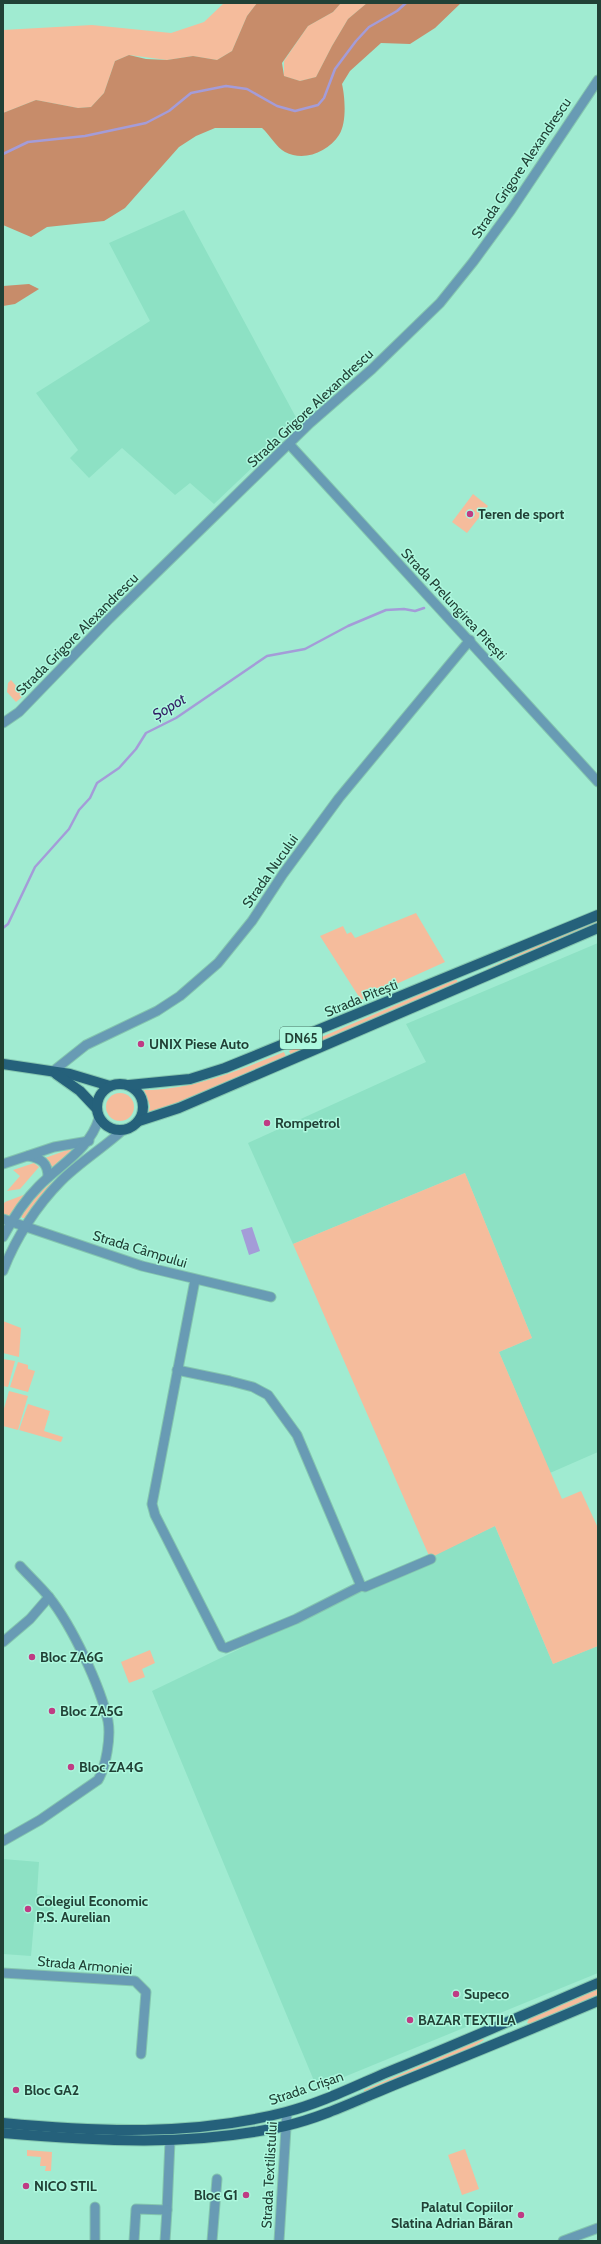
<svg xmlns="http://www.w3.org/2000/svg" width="601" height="2244" font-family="Cabin,sans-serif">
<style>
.built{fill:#8de1c4}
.green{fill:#f5bc9c}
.forest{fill:#c78c6a}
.water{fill:#a49cd8}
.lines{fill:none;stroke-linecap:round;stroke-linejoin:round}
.stream{stroke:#a49cd8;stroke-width:2.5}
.minor-casing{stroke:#84c6af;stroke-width:11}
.major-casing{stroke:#84c6af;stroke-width:12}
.minor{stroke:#689bb4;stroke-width:9}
.major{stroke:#25617b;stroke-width:10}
.poi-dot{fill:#bf3c84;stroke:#adf8de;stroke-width:1.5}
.labels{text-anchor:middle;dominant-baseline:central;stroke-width:3;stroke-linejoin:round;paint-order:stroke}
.shield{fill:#adf8de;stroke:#4b7868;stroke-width:1}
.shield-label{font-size:13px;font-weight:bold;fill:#214136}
.street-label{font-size:14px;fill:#214136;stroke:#adf8de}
.poi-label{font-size:14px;font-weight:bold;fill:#214136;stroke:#adf8de;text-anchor:start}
.water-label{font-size:15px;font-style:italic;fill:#311e63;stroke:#adf8de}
</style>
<rect width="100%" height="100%" fill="#a0ebd1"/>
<!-- built -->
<g class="built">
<polygon points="184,210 299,423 214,504 190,483 175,495 122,448 89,478 70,458 78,450 36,393 150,321 109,243"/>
<polygon points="598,943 598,1452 550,1473 499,1352 532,1338 465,1173 293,1244 248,1143 426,1062 406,1024"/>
<polygon points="495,1526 553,1664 598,1646 598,1973 317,2088 152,1691"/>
<polygon points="3,1859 39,1862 37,1894 54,1896 51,1923 34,1922 31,1956 3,1954"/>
</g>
<!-- green -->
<g class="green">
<polygon points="224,3 257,3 247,16 232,51 217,60 193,56 167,60 129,55 115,61 104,93 91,107 78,108 36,100 3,113 3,30 92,25 171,33 204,22"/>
<polygon points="341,3 367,3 348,19 332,46 316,77 300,81 284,76 284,61 308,26 333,12"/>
<polygon points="473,494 488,506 467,533 452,522"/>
<polygon points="11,680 24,695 16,702 7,692 8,683"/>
<polygon points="416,913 445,962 361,1000 320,936 343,926 347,934 351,932 355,938"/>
<polygon points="598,917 598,924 488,971 487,969"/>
<polygon points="454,980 457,980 458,984 292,1057 289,1051"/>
<path d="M284,1052L287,1059L148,1115L150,1106L144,1090C193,1090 239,1070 284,1052Z"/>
<circle cx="120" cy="1107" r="14"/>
<polygon points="70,1149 72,1151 51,1168 45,1158"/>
<polygon points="80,1159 27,1218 22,1218 21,1214 39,1193"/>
<polygon points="34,1163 39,1167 20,1189 7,1191 20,1176 13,1170"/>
<polygon points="465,1173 532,1338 499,1352 562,1499 581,1491 598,1528 598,1646 553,1664 495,1526 430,1558 293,1244"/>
<polygon points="26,1194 10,1217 3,1217 3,1205 5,1202"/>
<polygon points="3,1321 21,1328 19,1357 3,1353"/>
<polygon points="3,1359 15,1361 8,1387 3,1386"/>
<polygon points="18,1362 28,1365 28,1369 35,1371 28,1392 10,1387"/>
<polygon points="9,1391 28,1396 18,1430 3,1426 3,1412"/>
<polygon points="28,1404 50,1411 44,1431 63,1437 61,1442 19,1430"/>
<polygon points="150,1650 155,1663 142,1669 145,1677 129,1683 121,1662"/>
<polygon points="598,1989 598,1995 530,2024 527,2023 529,2019"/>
<polygon points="483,2039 484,2040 466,2051 364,2094 364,2090"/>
<polygon points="465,2149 479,2189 462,2195 448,2155"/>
<polygon points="27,2150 52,2152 51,2171 45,2171 46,2166 40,2166 41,2157 27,2156"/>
</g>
<!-- forest -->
<g class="forest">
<path d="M257,3H341L333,12L308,26L282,63L284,76L300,81L316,77L332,46L348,19L367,3H461L435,28L410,44L381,43L350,71L342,84C345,97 347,123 339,135C328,152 304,162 285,152C277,148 269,134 262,128H215L196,136L179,147L125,208L104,221L47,227L31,237L3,225V113L36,100L78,108L91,107L104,93L115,61L129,55L146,59L167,60L193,56L217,60L232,51L247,16Z"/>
<polygon points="29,284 39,289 15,304 3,306 3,286"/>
</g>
<!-- water -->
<polygon class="water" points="252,1227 260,1251 249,1255 241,1230"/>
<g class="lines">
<!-- stream -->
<g class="stream">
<polyline points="3,154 28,142 85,136 146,123 169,111 191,93 226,86 247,89 277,106 295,111 318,105 324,98 335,69 356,41 369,27 397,11 406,3"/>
<polyline points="3,928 8,924 35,867 69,829 79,810 90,798 97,783 119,768 136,749 146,733 176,718 267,656 305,649 348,626 386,610 404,609 415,611 424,608"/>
</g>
<defs>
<g id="minor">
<polyline points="290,445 598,782"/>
<polyline points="3,723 19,712 109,619 310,423 372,369 440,303 473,262 511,210 598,80"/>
<polyline points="52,1072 86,1045 157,1011 180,996 218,963 252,921 283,874 339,798 470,640"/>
<path d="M28,1156C41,1158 48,1163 48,1177"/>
<polyline points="3,1164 54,1147 89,1141"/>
<polyline points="3,1219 142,1266 271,1297"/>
<path d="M3,1237C13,1218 24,1201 39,1186C61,1164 90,1149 99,1118"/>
<path d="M3,1271C15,1239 37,1205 61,1181C80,1162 103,1148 123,1130"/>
<polyline points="195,1280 152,1504 155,1515 222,1647 226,1648 296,1619 361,1586 365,1587 431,1559"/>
<polyline points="177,1370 230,1381 253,1387 268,1395 297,1435 361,1586"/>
<polyline points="3,1642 30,1619 49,1597"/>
<path d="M3,1841L40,1820L98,1780C106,1767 111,1737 108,1721C100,1685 72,1626 49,1597C40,1586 29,1576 20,1566"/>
<polyline points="3,1973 135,1981 146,1992 141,2054"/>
<polyline points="95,2207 95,2241"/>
<polyline points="134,2241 136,2209 167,2210 170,2141"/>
<polyline points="165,2241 167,2210"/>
<polyline points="212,2241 217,2179"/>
<polyline points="279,2241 287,2112"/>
<polyline points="563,2241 598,2228"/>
</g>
<g id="major">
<polyline points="3,1064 70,1074 110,1086"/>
<polyline points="56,1074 80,1091 96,1108"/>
<circle cx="120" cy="1107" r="23"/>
<polyline points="129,1085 190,1079 225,1068 598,915"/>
<polyline points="139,1121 179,1108 598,928"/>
<path d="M3,2123C97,2132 194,2136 286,2112C321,2103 355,2086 388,2072C458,2044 528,2013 598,1983"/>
<path d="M3,2133C98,2141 192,2147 285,2126C324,2117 362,2098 399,2083C466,2056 532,2029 598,2001"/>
</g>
</defs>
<!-- minor casing -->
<use href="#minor" class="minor-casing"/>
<!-- major casing -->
<use href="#major" class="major-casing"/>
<!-- minor -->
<use href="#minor" class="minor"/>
<!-- major -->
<use href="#major" class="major"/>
</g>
<!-- markers -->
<g class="poi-dot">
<circle cx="470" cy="514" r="4"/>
<circle cx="141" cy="1044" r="4"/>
<circle cx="267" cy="1123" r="4"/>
<circle cx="32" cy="1657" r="4"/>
<circle cx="52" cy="1711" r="4"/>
<circle cx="71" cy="1767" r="4"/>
<circle cx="28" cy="1909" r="4"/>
<circle cx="456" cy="1994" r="4"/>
<circle cx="410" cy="2020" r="4"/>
<circle cx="16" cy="2090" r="4"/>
<circle cx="26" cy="2186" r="4"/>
<circle cx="246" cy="2195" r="4"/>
<circle cx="521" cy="2215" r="4"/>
</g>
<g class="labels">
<!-- shield labels -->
<rect class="shield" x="280" y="1027" width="42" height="22" rx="3"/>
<g class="shield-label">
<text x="301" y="1038">DN65</text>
</g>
<!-- street labels -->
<g class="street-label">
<text transform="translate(521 168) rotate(-56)">Strada Grigore Alexandrescu</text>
<text transform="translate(310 408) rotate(-43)">Strada Grigore Alexandrescu</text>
<text transform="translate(454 604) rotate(47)">Strada Prelungirea Pitești</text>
<text transform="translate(77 634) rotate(-45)">Strada Grigore Alexandrescu</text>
<text transform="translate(270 871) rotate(-55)">Strada Nucului</text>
<text transform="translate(361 998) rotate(-22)">Strada Pitești</text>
<text transform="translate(140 1249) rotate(17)">Strada Câmpului</text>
<text transform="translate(85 1965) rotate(5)">Strada Armoniei</text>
<text transform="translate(306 2088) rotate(-19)">Strada Crișan</text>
<text transform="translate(269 2175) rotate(-87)">Strada Textilistului</text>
</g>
<!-- poi labels -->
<g class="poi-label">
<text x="478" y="514">Teren de sport</text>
<text x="149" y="1044">UNIX Piese Auto</text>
<text x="275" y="1123">Rompetrol</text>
<text x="40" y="1657">Bloc ZA6G</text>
<text x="60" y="1711">Bloc ZA5G</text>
<text x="79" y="1767">Bloc ZA4G</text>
<text x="36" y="1901">Colegiul Economic<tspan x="36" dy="16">P.S. Aurelian</tspan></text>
<text x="464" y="1994">Supeco</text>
<text x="418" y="2020">BAZAR TEXTILA</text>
<text x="24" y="2090">Bloc GA2</text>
<text x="34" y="2186">NICO STIL</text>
<text x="238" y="2195" text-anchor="end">Bloc G1</text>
<text x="513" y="2207" text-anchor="end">Palatul Copiilor<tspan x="513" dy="16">Slatina Adrian Băran</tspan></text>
</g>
<!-- water labels -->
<g class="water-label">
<text transform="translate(169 707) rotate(-31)">Șopot</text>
</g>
</g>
<!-- border -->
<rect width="601" height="2244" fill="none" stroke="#214136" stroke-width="8"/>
</svg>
